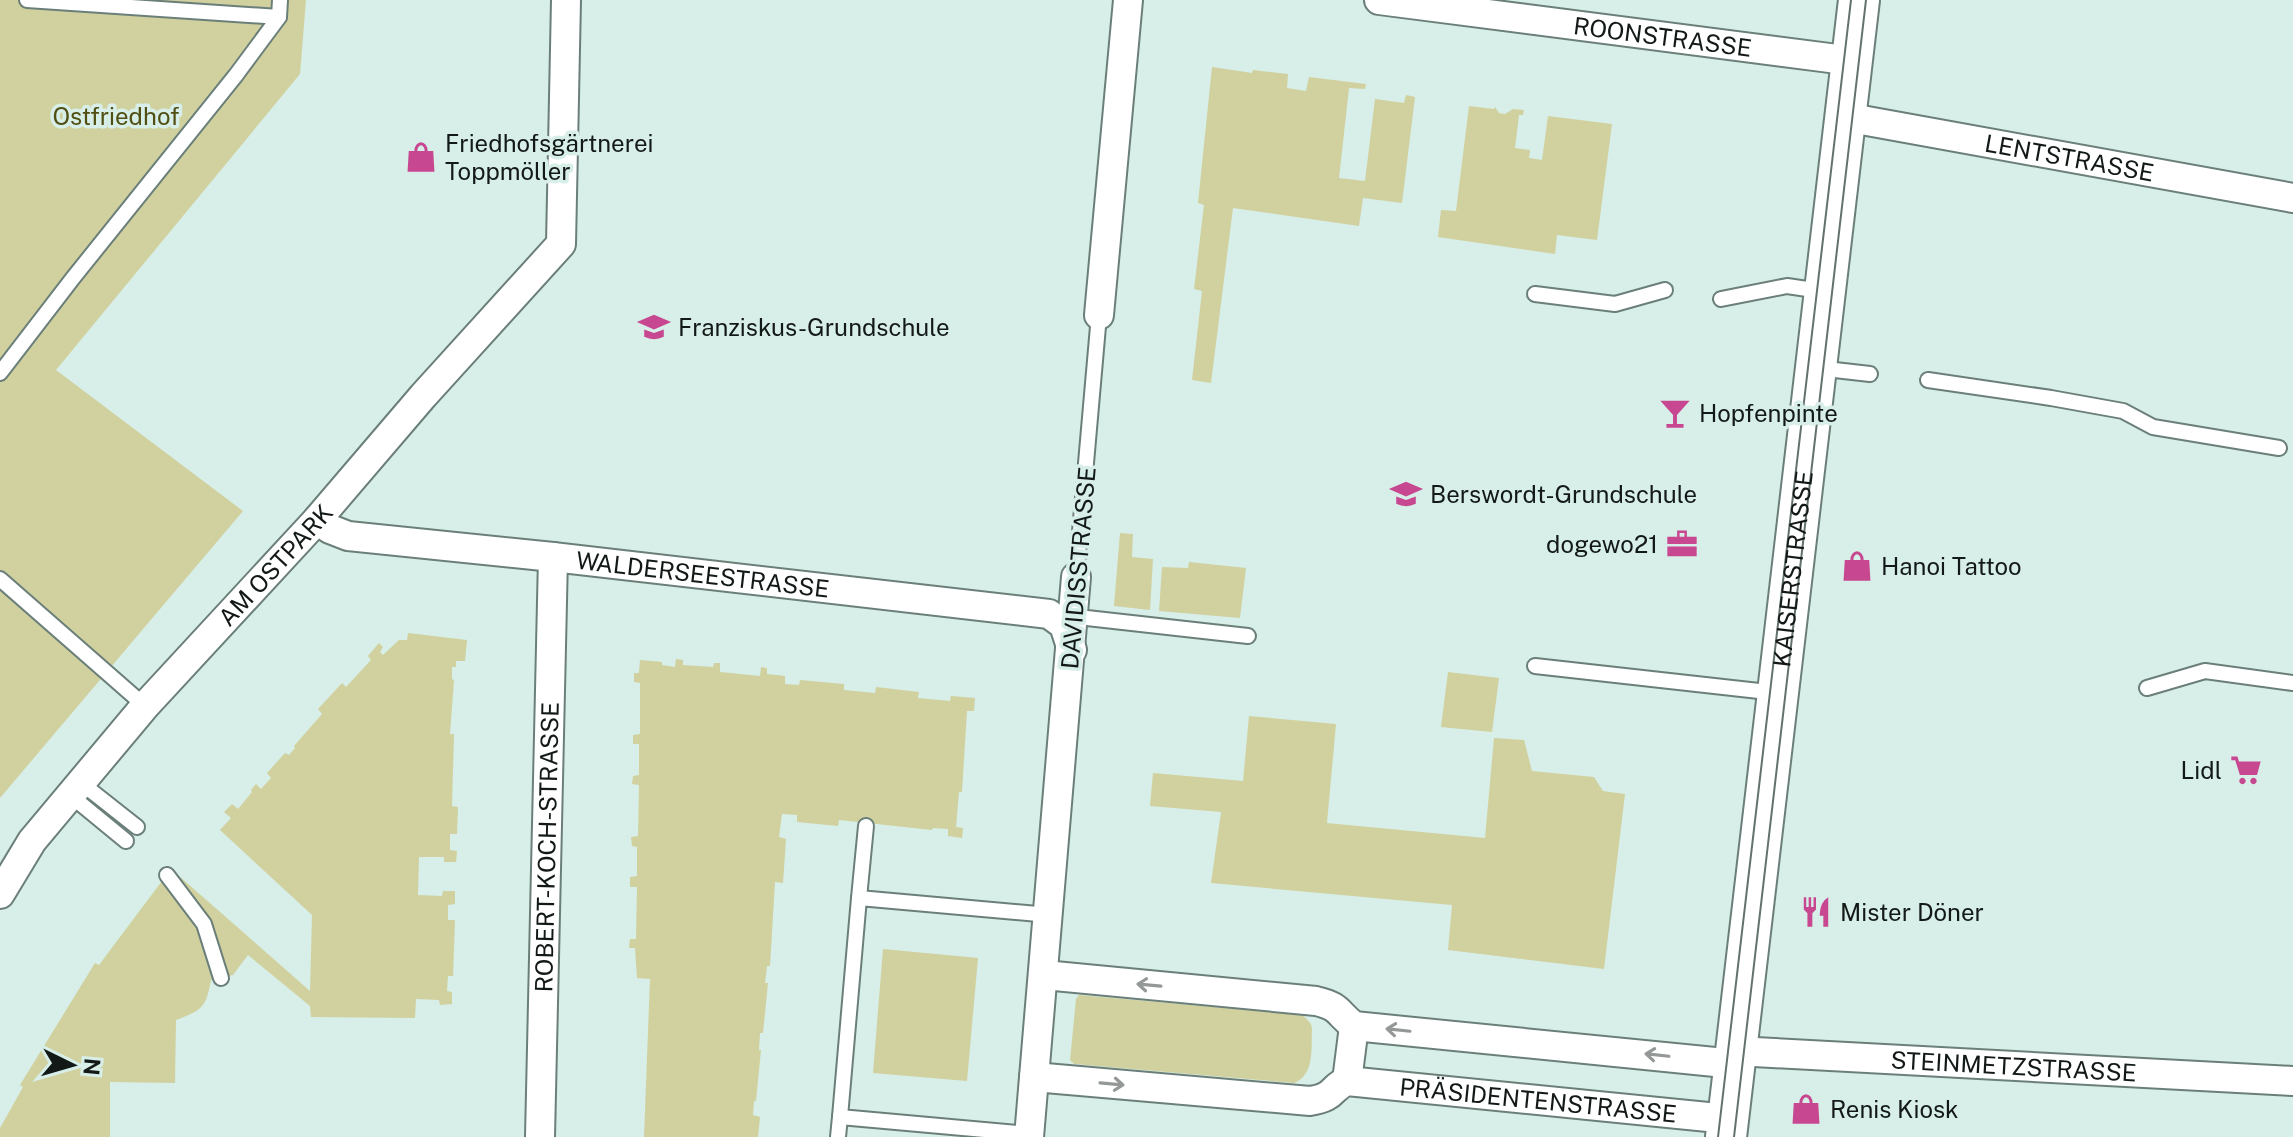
<svg xmlns="http://www.w3.org/2000/svg" width="2293" height="1137" font-family="'Public Sans',sans-serif">
<style>
.green{fill:#d0d19e}
.lines{fill:none;stroke-linecap:round;stroke-linejoin:round}
.lane-casing{stroke:#6b7f7a;stroke-width:18}
.street-casing{stroke:#6b7f7a;stroke-width:32}
.secondary-casing{stroke:#6b7f7a;stroke-width:44}
.lane{stroke:#fff;stroke-width:14}
.street{stroke:#fff;stroke-width:28}
.secondary{stroke:#fff;stroke-width:40}
.tram{stroke:#64726e;stroke-width:2}
.oneway{stroke:#949897}
.labels{text-anchor:middle;dominant-baseline:central;stroke-width:7;stroke-linejoin:round;paint-order:stroke}
.street-label{font-size:24px;fill:#121917;stroke:#d8eee8}
.park-label{font-size:24px;fill:#514f13;stroke:#d8eee8}
.poi-label{font-size:24px;fill:#121917;stroke:#d8eee8;text-anchor:start}
</style>
<rect width="100%" height="100%" fill="#d8eee8"/>
<!-- green -->
<g class="green">
<polygon points="0,0 306,0 300,74 56,370 243,511 0,798"/>
<polygon points="1212,67 1252,73 1253,70 1288,74 1287,88 1306,91 1309,77 1366,84 1365,89 1349,88 1339,178 1365,181 1375,99 1404,103 1406,95 1415,97 1402,203 1363,198 1359,226 1233,208 1211,383 1192,380 1202,291 1194,289 1204,205 1198,203"/>
<polygon points="1469,106 1494,109 1495,107 1499,113 1505,114 1513,109 1524,110 1523,115 1519,115 1515,148 1530,150 1529,158 1542,160 1548,116 1612,124 1597,240 1557,235 1555,254 1438,237 1441,210 1456,211"/>
<polygon points="1120,533 1133,534 1132,557 1153,559 1150,610 1114,606"/>
<polygon points="1189,562 1246,568 1240,618 1159,611 1162,567 1188,568"/>
<path d="M408,633L467,640L465,661H456V667H452V679L454,680L450,734H454L452,806L458,807L457,834H450V850L457,851L456,862H444V857H419L418,895L442,896L443,891H455V904L448,905V920H455L453,976H448L447,991L452,992V1004L440,1005L439,1000L416,999L415,1018L311,1017L310,1006L248,955L233,975L211,980C206,1008 202,1010 176,1020L175,1083L110,1082V1137H0V1128L23,1087L20,1085L95,963L99,965L171,869L310,991L312,915L220,830L231,818L224,812L232,804L238,809L252,792L251,790L256,784L261,789L271,778L267,773L285,753L289,755L295,748L294,746L322,714L318,709L342,683L346,687L371,660L368,656L379,643L383,647L380,652L383,655L399,640H407Z"/>
<polygon points="676,659 683,660 683,665 713,667 714,663 720,663 720,672 760,676 761,667 767,668 767,674 785,676 785,684 799,685 800,680 844,684 844,690 875,693 876,687 919,692 918,698 950,701 951,696 975,698 974,711 967,711 962,792 959,792 956,827 963,828 962,838 948,836 948,829 933,828 932,830 839,820 838,826 797,822 797,815 782,814 779,837 786,839 783,883 775,882 770,966 767,966 765,983 768,983 763,1033 760,1033 759,1050 761,1050 756,1101 754,1101 753,1115 760,1117 758,1137 644,1137 650,979 637,978 635,948 629,948 630,939 636,939 637,887 630,887 630,877 637,876 637,847 632,846 631,837 638,836 639,785 632,784 633,776 639,775 639,744 633,744 633,735 640,734 640,683 634,682 634,673 639,673 640,660 662,662 662,665 675,667"/>
<polygon points="1448,672 1499,678 1492,732 1441,727"/>
<polygon points="1249,716 1336,724 1327,823 1485,838 1494,738 1524,740 1532,771 1594,777 1603,791 1625,794 1604,969 1448,950 1452,905 1211,883 1221,812 1150,806 1153,773 1243,781"/>
<polygon points="883,949 978,958 967,1081 873,1073"/>
<path d="M1079,995L1303,1015L1311,1024L1312,1029C1311,1048 1315,1075 1294,1083L1074,1064L1070,1060L1076,999Z"/>
</g>
<g class="lines">
<defs>
<g id="lane">
<polyline points="27,0 279,17"/>
<polyline points="1535,294 1615,304 1665,290"/>
<polyline points="1721,299 1787,286 1821,291"/>
<polyline points="1817,368 1870,374"/>
<polyline points="0,373 73,278 236,75 279,17 280,0"/>
<polyline points="1928,380 2051,398 2123,411 2153,427 2279,448"/>
<polyline points="1076,577 1099,315"/>
<polyline points="0,579 145,706"/>
<polyline points="1069,616 1248,636"/>
<polyline points="1535,666 1777,693"/>
<polyline points="2147,688 2205,671 2293,683"/>
<polyline points="80,782 137,827"/>
<polyline points="70,795 126,841"/>
<polyline points="167,875 204,924 221,978"/>
<polyline points="859,898 866,826"/>
<polyline points="1029,1134 840,1117 859,898 1049,915"/>
<polyline points="838,1137 840,1117"/>
</g>
<g id="street">
<path id="s1" d="M1379,0L1853,61"/>
<path id="s2" d="M1845,117L2293,198"/>
<polyline points="1099,315 1128,0"/>
<path id="s3" d="M317,520L330,529L348,536L553,557L1049,614L1064,625L1072,650"/>
<path id="s4" d="M0,894L32,841L145,706L317,520L423,396L561,244L566,0"/>
<path d="M1044,975L1316,1001C1341,1007 1336,1012 1354,1026L1735,1064"/>
<path id="s5" d="M1736,1051L2293,1081"/>
<path id="s6" d="M1034,1077L1310,1101C1336,1097 1330,1088 1347,1081L1728,1119"/>
<polyline points="1347,1081 1354,1026"/>
<path id="s7" d="M540,1137L553,557"/>
<polyline points="1029,1137 1076,577"/>
</g>
<g id="secondary">
<path id="s8" d="M1726,1137L1859,0"/>
</g>
</defs>
<!-- lane casing -->
<use href="#lane" class="lane-casing"/>
<!-- street casing -->
<use href="#street" class="street-casing"/>
<!-- secondary casing -->
<use href="#secondary" class="secondary-casing"/>
<!-- lane -->
<use href="#lane" class="lane"/>
<!-- street -->
<use href="#street" class="street"/>
<!-- secondary -->
<use href="#secondary" class="secondary"/>
<!-- tram -->
<g class="tram">
<polyline points="1718,1137 1851,0"/>
<polyline points="1734,1137 1866,0"/>
</g>
</g>
<!-- one-way arrows -->
<defs><path id="oneway-shaft" d="M-6 0H5M1.5-3L5.5 0L1.5 3" fill="none" stroke-width="1.6" stroke-linecap="round" stroke-linejoin="round" transform="scale(2)"/></defs>
<g class="oneway">
<use href="#oneway-shaft" transform="translate(1149 985) rotate(-175)"/>
<use href="#oneway-shaft" transform="translate(1398 1030) rotate(-174)"/>
<use href="#oneway-shaft" transform="translate(1657 1055) rotate(-174)"/>
<use href="#oneway-shaft" transform="translate(1112 1084) rotate(5)"/>
</g>
<!-- icons -->
<defs>
<symbol id="shop-bare" viewBox="-9 -9 18 18"><path d="M-5-2.5h2.3a2.7 3.5 0 0 1 5.4 0H5L5.5 6h-11ZM-1.5-2.5h3a1.5 2.3 0 0 0-3 0Z" fill="#c74790" stroke="#d8eee8" stroke-width="2.5" paint-order="stroke"/></symbol>
<symbol id="school-bare" viewBox="-9 -9 18 18"><path d="M0-5L7-2L0 1L-7-2ZM-4 1L0 2.5L4 1V4Q0 6-4 4Z" fill="#c74790" stroke="#d8eee8" stroke-width="2.5" paint-order="stroke"/></symbol>
<symbol id="bar-bare" viewBox="-9 -9 18 18"><path d="M-6-5H6L.8 .8V4.5H3.5V6h-7V4.5H-.8V.8Z" fill="#c74790" stroke="#d8eee8" stroke-width="2.5" paint-order="stroke"/></symbol>
<symbol id="office-bare" viewBox="-9 -9 18 18"><path d="M-6-3h4V-5.5h4V-3h4V5H-6ZM-1-4.5V-3h2v-1.5ZM-6 0V1H6V0Z" fill="#c74790" stroke="#d8eee8" stroke-width="2.5" paint-order="stroke"/></symbol>
<symbol id="supermarket-bare" viewBox="-9 -9 18 18"><path d="M-6-5.5h2.5l.6 2H6L4.5 2H-2.5L-4.4-4H-6ZM-1.5 3.2a1.3 1.3 0 1 0 .1 0ZM3 3.2a1.3 1.3 0 1 0 .1 0Z" fill="#c74790" stroke="#d8eee8" stroke-width="2.5" paint-order="stroke"/></symbol>
<symbol id="restaurant-bare" viewBox="-9 -9 18 18"><path d="M-5-6h1v4h1v-4h1v4h1v-4h1v5L-1.5 .5V6h-2V.5L-5-1ZM5-6V6H3V1.5H1.5Q1.5-4 5-6Z" fill="#c74790" stroke="#d8eee8" stroke-width="2.5" paint-order="stroke"/></symbol>
</defs>
<g fill-rule="evenodd">
<use href="#shop-bare" x="399" y="135" width="44" height="44"/>
<use href="#school-bare" x="632" y="305" width="44" height="44"/>
<use href="#bar-bare" x="1653" y="391" width="44" height="44"/>
<use href="#school-bare" x="1384" y="472" width="44" height="44"/>
<use href="#office-bare" x="1660" y="522" width="44" height="44"/>
<use href="#shop-bare" x="1835" y="544" width="44" height="44"/>
<use href="#supermarket-bare" x="2224" y="748" width="44" height="44"/>
<use href="#restaurant-bare" x="1794" y="890" width="44" height="44"/>
<use href="#shop-bare" x="1784" y="1087" width="44" height="44"/>
</g>
<g class="labels">
<!-- street labels -->
<g class="street-label">
<text stroke="none"><textPath href="#s1" startOffset="286">ROONSTRASSE</textPath></text>
<text stroke="none"><textPath href="#s2" startOffset="228">LENTSTRASSE</textPath></text>
<text stroke="none"><textPath href="#s4" startOffset="430">AM OSTPARK</textPath></text>
<text transform="translate(1078 568) rotate(-85)">DAVIDISSTRASSE</text>
<text stroke="none"><textPath href="#s8" startOffset="572">KAISERSTRASSE</textPath></text>
<text stroke="none"><textPath href="#s3" startOffset="392">WALDERSEESTRASSE</textPath></text>
<text stroke="none"><textPath href="#s7" startOffset="290">ROBERT-KOCH-STRASSE</textPath></text>
<text stroke="none"><textPath href="#s5" startOffset="278">STEINMETZSTRASSE</textPath></text>
<text stroke="none"><textPath href="#s6" startOffset="512">PRÄSIDENTENSTRASSE</textPath></text>
</g>
<!-- park labels -->
<g class="park-label">
<text x="116" y="116">Ostfriedhof</text>
</g>
<!-- poi labels -->
<g class="poi-label">
<text x="445" y="143">Friedhofsgärtnerei<tspan x="445" dy="28">Toppmöller</tspan></text>
<text x="678" y="327">Franziskus-Grundschule</text>
<text x="1699" y="413">Hopfenpinte</text>
<text x="1430" y="494">Berswordt-Grundschule</text>
<text x="1658" y="544" text-anchor="end">dogewo21</text>
<text x="1881" y="566">Hanoi Tattoo</text>
<text x="2222" y="770" text-anchor="end">Lidl</text>
<text x="1840" y="912">Mister Döner</text>
<text x="1830" y="1109">Renis Kiosk</text>
</g>
</g>
<!-- north arrow -->
<g transform="translate(72 1065) rotate(95)" stroke="#d8eee8" stroke-width="6" paint-order="stroke">
<path d="M0-6L14 30L0 20L-14 30Z" fill="#121917"/>
<text y="-12" font-size="22" font-weight="bold" text-anchor="middle" fill="#121917">N</text>
</g>
</svg>
